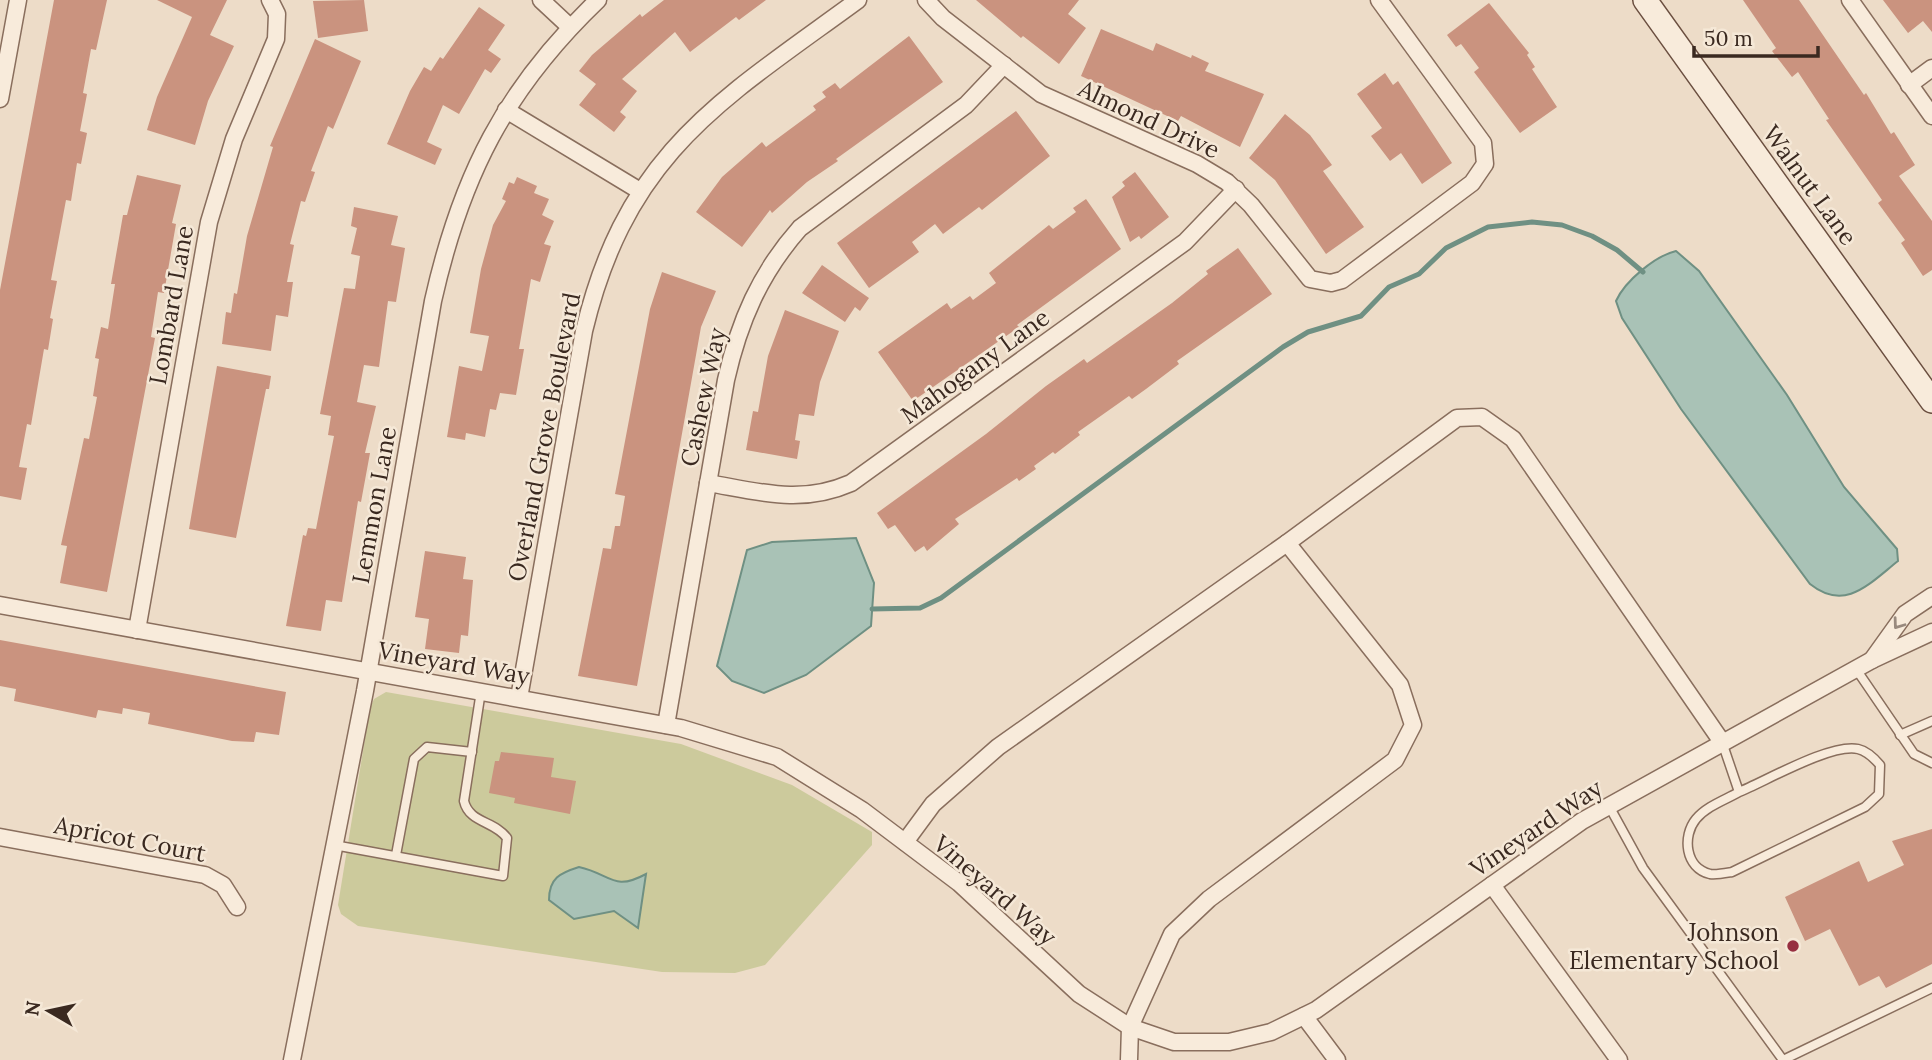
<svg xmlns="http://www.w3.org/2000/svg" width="1932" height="1060" font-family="Lora,serif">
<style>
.green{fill:#ccca9c}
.water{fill:#a9c2b6;stroke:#6f9083;stroke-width:2}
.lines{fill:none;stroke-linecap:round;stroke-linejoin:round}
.stream{stroke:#6f9083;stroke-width:5}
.building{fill:#ca937f}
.service-casing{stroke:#896e5d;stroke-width:11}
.minor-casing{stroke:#896e5d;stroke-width:19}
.secondary-casing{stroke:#6b4f40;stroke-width:26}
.service{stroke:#f8ebdb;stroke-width:8}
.minor{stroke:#f8ebdb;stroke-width:16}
.secondary{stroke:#f8ebdb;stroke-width:23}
.oneway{stroke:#998a7e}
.poi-dot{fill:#972f40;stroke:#f5e8d7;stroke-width:2.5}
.labels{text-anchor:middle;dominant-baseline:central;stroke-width:5;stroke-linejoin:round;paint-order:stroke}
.street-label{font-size:24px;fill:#3a2920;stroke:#f5e8d7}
.poi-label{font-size:24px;fill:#3a2920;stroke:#f5e8d7;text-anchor:end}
</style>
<rect width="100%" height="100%" fill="#eddcc8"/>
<!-- green -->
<polygon class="green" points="386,692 681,744 792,785 872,832 872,845 765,965 735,973 662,972 358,926 341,914 338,905 370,708 374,699"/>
<!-- water -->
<g class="water">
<path d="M1676,251L1699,271L1787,395L1844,487L1897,549L1898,561C1869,584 1845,612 1810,584L1681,409L1622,318L1616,301C1625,281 1655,256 1676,251Z"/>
<polygon points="856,538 874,583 871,626 806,675 764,693 732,681 717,666 747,550 772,542"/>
<path d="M579,867C611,874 613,892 646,874L638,928L614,911L574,919L549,900C549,878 560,873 579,867Z"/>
</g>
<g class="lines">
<!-- stream -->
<polyline class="stream" points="872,609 920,608 941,598 1283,347 1308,332 1361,316 1389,287 1419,274 1446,248 1488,227 1532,222 1562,225 1592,236 1617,250 1643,272"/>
</g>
<!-- building -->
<g class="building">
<polygon points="54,0 107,0 96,50 91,49 83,93 87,94 80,131 87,133 81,164 77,163 71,201 66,200 51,280 57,281 50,318 53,319 48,350 44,349 31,425 27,424 19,467 27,468 21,500 0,496 0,290"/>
<polygon points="157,0 227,0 210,35 234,46 208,101 195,145 147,130 157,97 192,17"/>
<polygon points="364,0 368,31 318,38 313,1"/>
<polygon points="664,0 766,0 739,20 736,17 690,52 675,32 622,79 637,91 620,112 626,117 614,132 579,105 596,84 579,71 592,55 640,14 642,17"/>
<polygon points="976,0 1079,0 1068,14 1086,28 1059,64 1023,36 1021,38"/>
<polygon points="1743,0 1799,0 1864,95 1866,93 1891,134 1894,132 1915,165 1899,176 1932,221 1932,270 1923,276 1901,243 1905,240 1878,203 1882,200 1826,120 1829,119 1798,72 1792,77 1772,51 1776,48"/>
<polygon points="1883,0 1932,0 1932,32 1923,21 1908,33"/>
<polygon points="1489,3 1529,53 1527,55 1535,67 1532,69 1557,107 1520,133 1474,72 1479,68 1461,44 1456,47 1447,35"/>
<polygon points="479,7 505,25 488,50 501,59 491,73 485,69 459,114 443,105 427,142 442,149 435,165 387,144 410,91 424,67 431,71 440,57 443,59"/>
<polygon points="1101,29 1153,51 1156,43 1191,58 1192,55 1209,63 1205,71 1264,94 1240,147 1181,116 1178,121 1081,76"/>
<polygon points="909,36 943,82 836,159 838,161 807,182 772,213 770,210 742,247 696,212 722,177 762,142 766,147 816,110 813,106 826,97 822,92 835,83 840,89"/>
<polygon points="315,39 361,61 333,129 328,126 311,171 315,172 305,202 301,201 290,244 294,245 287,282 293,282 288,317 276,315 271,351 222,344 226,312 231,313 234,293 237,294 247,236 273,147 270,146"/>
<polygon points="1385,73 1393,85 1398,81 1452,163 1422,184 1401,153 1390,161 1371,136 1382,128 1357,94"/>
<polygon points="1016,111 1050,156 982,210 979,207 943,234 935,224 912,242 919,252 869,288 837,243"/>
<polygon points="1285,114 1310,135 1332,165 1323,171 1364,227 1326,254 1275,180 1249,158"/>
<polygon points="1135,172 1169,217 1141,239 1139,236 1130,242 1112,197 1125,186 1122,182"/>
<polygon points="137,175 181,185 172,223 176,224 164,293 158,292 151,337 155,338 107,592 60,583 67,546 61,545 84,438 89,439 97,397 93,396 99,359 95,358 101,327 108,329 115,284 111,284 123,215 127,215"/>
<polygon points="517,177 537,186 534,193 549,199 542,215 554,221 544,244 551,246 540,282 531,279 519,349 524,349 516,395 500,393 496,410 490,409 485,437 466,433 465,440 447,437 459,366 482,371 489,336 470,333 481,269 493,225 506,201 502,199 509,182 514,184"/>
<polygon points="1086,199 1121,249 1017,325 1019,327 913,401 878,352 947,303 951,309 970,296 973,300 996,283 989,273 1049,225 1053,229 1076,212 1073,208"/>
<polygon points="354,207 398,216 391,245 405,248 396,302 388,301 379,367 364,365 357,402 376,406 365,453 370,453 361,502 358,501 342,602 326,600 321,631 286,626 303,535 306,536 308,528 316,529 334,436 328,435 331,416 320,414 344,288 355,289 360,256 351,254 357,228 351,226"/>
<polygon points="1238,248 1272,294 1177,361 1179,364 1146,389 1132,399 1129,396 1078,432 1080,435 1055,454 1053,452 1034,466 1036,469 1019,481 1017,478 955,519 959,524 927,551 924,546 915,552 895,525 888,529 877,513 986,434 1046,386 1084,359 1087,363 1172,303 1208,274 1206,271"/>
<polygon points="822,265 869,298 860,311 855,307 845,322 802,293"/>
<polygon points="662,272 716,291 701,327 637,686 578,676 603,548 611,549 615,526 620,526 625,496 615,494 650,309"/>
<polygon points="785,310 839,331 820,382 814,416 799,414 795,440 800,441 797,459 746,450 753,411 758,412 768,356"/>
<polygon points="217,366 271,376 269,389 266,389 236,538 189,529"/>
<polygon points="425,551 466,557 463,579 473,580 468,636 461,635 459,653 425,649 429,619 415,617"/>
<polygon points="0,640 286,692 279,735 256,732 254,742 232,741 148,724 150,713 123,708 122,714 98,710 96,718 14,701 16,689 0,686"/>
<polygon points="501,752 554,758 551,777 576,781 570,814 514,803 515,798 489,793 495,761 499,761"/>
<polygon points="1932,829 1932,964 1886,988 1879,976 1859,986 1830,929 1805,941 1785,897 1859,861 1868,882 1904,865 1892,841"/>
</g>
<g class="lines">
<defs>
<g id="service">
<polyline points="1856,669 1914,754 1932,763"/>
<polyline points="1900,735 1932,721"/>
<path d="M1722,742L1739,792C1766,781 1831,743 1858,749C1867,751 1874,758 1880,765L1879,794L1865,807L1732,872C1726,873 1716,875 1710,874C1685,868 1682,836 1696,819C1707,806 1725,800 1739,792"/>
<polyline points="1609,806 1643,868 1783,1060"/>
<path d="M334,845L503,876L507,838C495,821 469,823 464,801L481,691"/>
<polyline points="396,855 414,759 427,747 472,752"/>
<polyline points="1783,1060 1932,988"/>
</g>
<g id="minor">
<polyline points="541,0 570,27"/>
<polyline points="926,0 943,18 1041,94 1197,164 1227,182 1251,205 1310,279 1331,283 1342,280 1472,183 1485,164 1483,143 1379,0"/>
<polyline points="1850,0 1932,116"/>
<polyline points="1909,85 1932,68"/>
<polyline points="0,99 18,0"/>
<polyline points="506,110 640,191"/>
<path d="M708,483C760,492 801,505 851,483L1185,242L1236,189"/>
<polyline points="0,605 681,728 777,757 862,810 959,883 1079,994 1130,1027 1174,1042 1229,1042 1271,1032 1316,1010 1582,821 1872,660 1932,632"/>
<polyline points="137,630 209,222 234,139 276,39 277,14 270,0"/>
<polyline points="1872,660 1905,614 1932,596"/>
<path d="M519,698L584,331C627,152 720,101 858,0"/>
<path d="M666,725L726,380C739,322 760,273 800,228L966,105L1004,65"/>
<polyline points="0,837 205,875 223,885 237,907"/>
<polyline points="905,842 933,804 998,747 1287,543 1457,418 1482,417 1513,439 1722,742"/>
<polyline points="1492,885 1619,1060"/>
<polyline points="1304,1016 1337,1060"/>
<path d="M292,1060L365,691L433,301C461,176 505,89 598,0"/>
<polyline points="1129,1060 1130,1027 1172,934 1209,899 1395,760 1413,725 1400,685 1287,543"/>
</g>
<polyline id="secondary" points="1645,0 1932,401"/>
</defs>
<!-- service casing -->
<use href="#service" class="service-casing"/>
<!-- minor casing -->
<use href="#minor" class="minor-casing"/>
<!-- secondary casing -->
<use href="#secondary" class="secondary-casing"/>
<!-- service -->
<use href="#service" class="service"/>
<!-- minor -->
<use href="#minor" class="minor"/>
<!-- secondary -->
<use href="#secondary" class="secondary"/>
</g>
<!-- one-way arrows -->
<defs><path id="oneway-chevron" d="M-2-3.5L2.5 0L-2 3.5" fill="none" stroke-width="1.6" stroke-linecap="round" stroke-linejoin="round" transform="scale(1.75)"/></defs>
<use class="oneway" href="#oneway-chevron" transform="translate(1898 624) rotate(126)"/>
<!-- markers -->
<circle class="poi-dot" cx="1793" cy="946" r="7"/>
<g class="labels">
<!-- street labels -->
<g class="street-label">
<text transform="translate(1149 119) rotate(25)">Almond Drive</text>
<text transform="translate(1810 185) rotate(54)">Walnut Lane</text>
<text transform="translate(171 305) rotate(-80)">Lombard Lane</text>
<text transform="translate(975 366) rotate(-36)">Mahogany Lane</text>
<text transform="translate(703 397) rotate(-78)">Cashew Way</text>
<text transform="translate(544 437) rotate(-79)">Overland Grove Boulevard</text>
<text transform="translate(374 505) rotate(-80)">Lemmon Lane</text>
<text transform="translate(454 663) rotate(10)">Vineyard Way</text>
<text transform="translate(1536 828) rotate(-34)">Vineyard Way</text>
<text transform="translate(130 839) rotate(11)">Apricot Court</text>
<text transform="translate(995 890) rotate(41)">Vineyard Way</text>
</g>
<!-- poi labels -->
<g class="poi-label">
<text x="1779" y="932">Johnson<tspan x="1779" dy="28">Elementary School</tspan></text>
</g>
</g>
<!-- north arrow -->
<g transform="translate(49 1011) rotate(279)" stroke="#f5e8d7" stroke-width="5" paint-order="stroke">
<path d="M0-5L12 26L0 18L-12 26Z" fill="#3a2920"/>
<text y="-10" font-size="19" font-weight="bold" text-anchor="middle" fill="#3a2920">N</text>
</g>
<!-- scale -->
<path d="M1694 46v10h124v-10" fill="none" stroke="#3a2920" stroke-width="3.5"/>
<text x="1704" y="46" font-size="21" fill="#3a2920" stroke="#f5e8d7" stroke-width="5" paint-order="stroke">50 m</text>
</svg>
